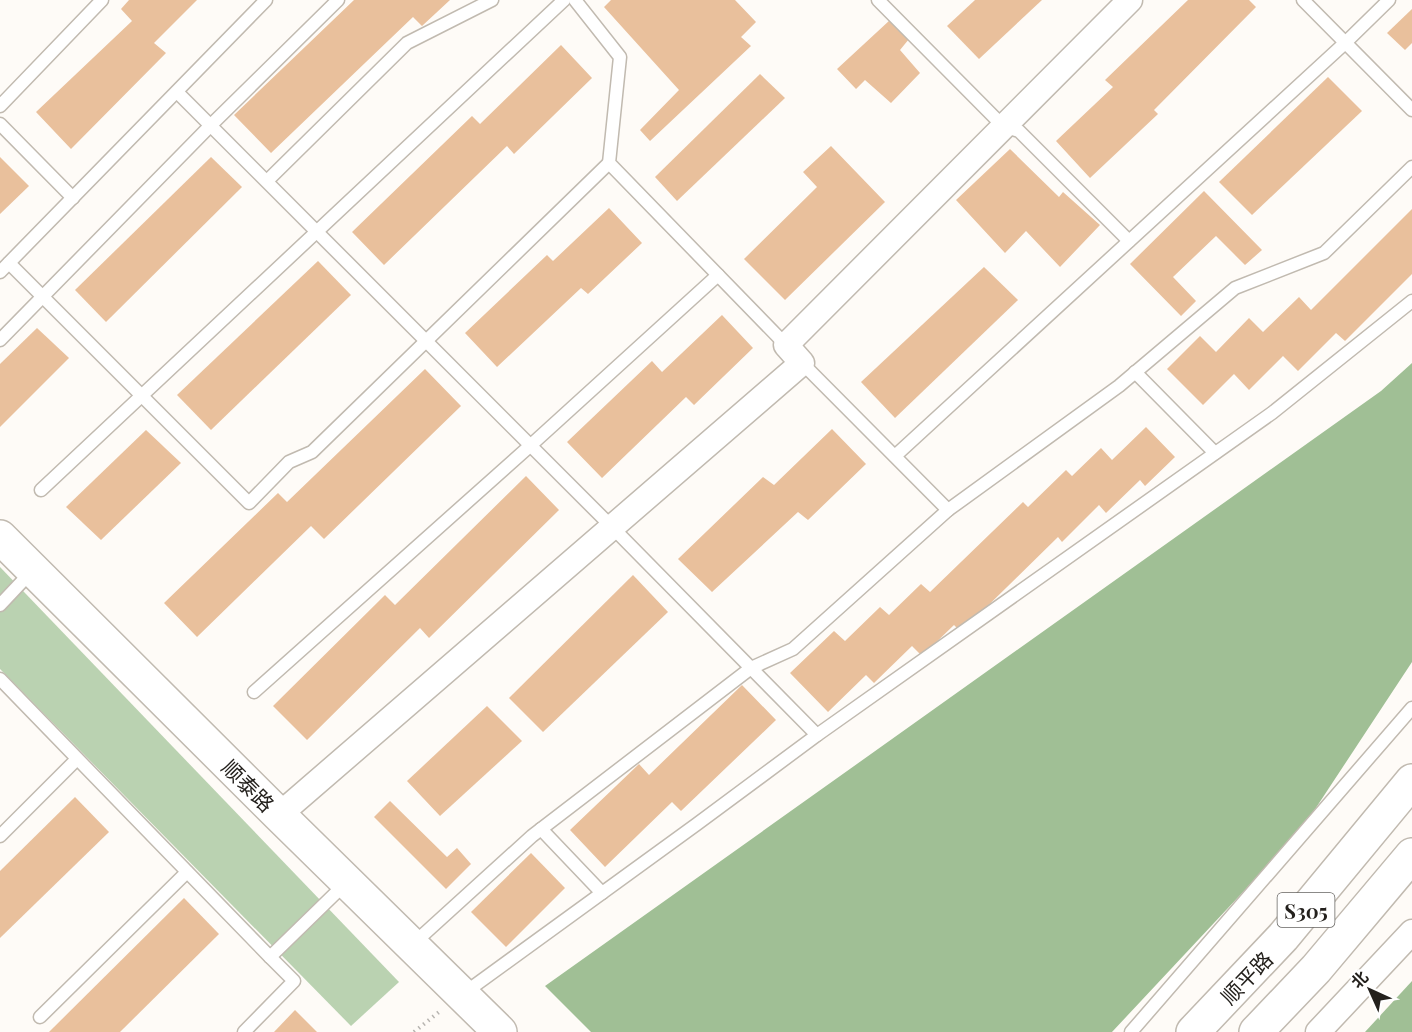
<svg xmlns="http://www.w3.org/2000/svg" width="1412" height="1032" font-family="'Playfair Display','Noto Sans SC',serif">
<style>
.green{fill:#bad2b1}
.forest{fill:#a0bf95}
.building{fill:#e9c09c}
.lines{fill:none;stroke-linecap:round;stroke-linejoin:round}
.lane-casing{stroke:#c1bab0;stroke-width:15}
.street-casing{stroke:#c1bab0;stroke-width:27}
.secondary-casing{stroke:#c1bab0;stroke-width:36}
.primary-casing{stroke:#c1bab0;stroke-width:36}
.path{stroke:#b7b4b0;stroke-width:4;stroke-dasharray:1.5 4.5;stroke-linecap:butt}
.lane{stroke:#fff;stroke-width:12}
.street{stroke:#fff;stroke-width:24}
.secondary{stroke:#fff;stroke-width:33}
.primary{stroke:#fff;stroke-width:33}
.labels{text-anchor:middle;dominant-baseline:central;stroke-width:5;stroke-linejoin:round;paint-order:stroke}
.shield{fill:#fff;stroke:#666461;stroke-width:1.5}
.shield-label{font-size:20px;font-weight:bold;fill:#24211d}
.street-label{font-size:21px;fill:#24211d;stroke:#fff}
</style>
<rect width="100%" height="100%" fill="#fefbf7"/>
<!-- green -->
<polygon class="green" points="0,567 399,982 351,1026 0,669"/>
<!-- forest -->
<g class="forest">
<polygon points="1412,363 1412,662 1302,829 1112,1032 591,1032 545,986 1381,391"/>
<polygon points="1412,981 1412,1032 1365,1032"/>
</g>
<!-- building -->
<g class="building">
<polygon points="129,0 197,0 154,43 166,53 71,149 36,112 132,21 121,9"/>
<polygon points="354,0 450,0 422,26 413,17 271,153 234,115"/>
<polygon points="611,0 735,0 756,22 741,37 751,46 650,141 640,130 679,90 604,7"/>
<polygon points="975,0 1042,0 979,59 947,26"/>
<polygon points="1188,0 1249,0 1256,7 1154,110 1158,114 1090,178 1056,141 1113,87 1105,80"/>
<polygon points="1412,9 1412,43 1405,50 1387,33"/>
<polygon points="890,20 909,39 900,50 920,73 891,103 865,80 856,89 837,69"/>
<polygon points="561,45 592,78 514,154 507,146 384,265 352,232 472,116 480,124"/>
<polygon points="760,74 785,98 677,201 655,177"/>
<polygon points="1328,77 1362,111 1252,215 1219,182"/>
<polygon points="831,146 885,202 785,300 744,259 817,187 803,172"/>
<polygon points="1010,149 1059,197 1063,192 1100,225 1060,267 1026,231 1005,253 956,200"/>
<polygon points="0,157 29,186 0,214"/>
<polygon points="211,157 242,187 106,322 75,290"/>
<polygon points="1204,191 1262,250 1245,265 1216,236 1173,277 1196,301 1181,316 1130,264"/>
<polygon points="609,208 642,243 588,294 581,288 497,367 465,333 547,255 553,261"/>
<polygon points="1412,209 1412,274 1345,341 1336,333 1298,371 1283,356 1249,390 1234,374 1203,405 1167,369 1200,336 1216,352 1249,318 1263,332 1299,297 1311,310"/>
<polygon points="318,261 351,295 211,430 177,395"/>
<polygon points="984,267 1018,300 895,418 861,382"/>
<polygon points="722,315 753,348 694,405 686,397 602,478 567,442 652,361 662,372"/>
<polygon points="37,328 69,358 0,427 0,364"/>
<polygon points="425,369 461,406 324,539 311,526 197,637 164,603 278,493 287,502"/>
<polygon points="1146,427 1175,457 1145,486 1140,480 1106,513 1099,505 1062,542 1058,537 961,632 954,625 922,656 912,646 874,683 866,675 828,712 790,673 834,631 845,641 880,607 889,615 921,584 930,592 1023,502 1028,507 1066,470 1072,476 1101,448 1112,460"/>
<polygon points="832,429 866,464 808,520 798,512 712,592 678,559 763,477 774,485"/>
<polygon points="146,430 181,463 101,540 66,507"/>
<polygon points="526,476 559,510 429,638 420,628 307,740 273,706 385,595 395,605"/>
<polygon points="633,575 668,612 543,732 509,698"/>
<polygon points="742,685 776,720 681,811 672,802 605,867 570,830 639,764 649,775"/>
<polygon points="487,706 522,741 440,816 407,781"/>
<polygon points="75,797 109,832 0,938 0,871"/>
<polygon points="390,801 447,857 457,848 471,864 446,889 374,817"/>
<polygon points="531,853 565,888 506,947 471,912"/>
<polygon points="184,898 219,934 120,1032 49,1032"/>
<polygon points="295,1010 317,1032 274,1032"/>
</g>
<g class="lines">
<defs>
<g id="lane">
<polyline points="575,0 620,57 609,163 786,345"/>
<polyline points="878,0 1003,126 1019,131 1129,241"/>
<polyline points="1303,0 1412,110"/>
<polyline points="177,92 612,527 817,735"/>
<polyline points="0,106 102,0"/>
<polyline points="0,124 73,198"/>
<polyline points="267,181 407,43 492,0"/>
<polyline points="9,263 249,503 289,462 312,452 609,163"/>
<polyline points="0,272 266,0"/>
<polyline points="0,340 211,125 338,0"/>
<polyline points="802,363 948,510"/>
<polyline points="1135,372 1215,453"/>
<polyline points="895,456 1345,43 1389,0"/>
<polyline points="41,490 564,0"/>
<polyline points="0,605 32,571"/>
<polyline points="0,679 270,957 346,883"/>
<polyline points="254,692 531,445 718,275"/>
<polyline points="541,829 602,893"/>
<polyline points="0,836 77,759"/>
<polyline points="413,944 532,836 751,668 793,649 948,510 1119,386 1235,288 1324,253 1412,167"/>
<polyline points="463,994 697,824 817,735 1272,413 1412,301"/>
<polyline points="40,1017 187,872"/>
<polyline points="244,1032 294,981 270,957"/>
<polyline points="1131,1032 1412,708"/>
</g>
<g id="street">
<polyline points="279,815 802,363 786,345 1130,0"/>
<polyline points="1318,1032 1412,932"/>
</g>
<polyline id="secondary" points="0,537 279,815 500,1032"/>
<g id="primary">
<polyline points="1193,1032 1283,937 1412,781"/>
<polyline points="1256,1032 1316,969 1412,855"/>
</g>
</defs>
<!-- lane casing -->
<use href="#lane" class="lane-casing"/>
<!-- street casing -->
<use href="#street" class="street-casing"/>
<!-- secondary casing -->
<use href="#secondary" class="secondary-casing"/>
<!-- primary casing -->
<use href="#primary" class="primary-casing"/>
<!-- path -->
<polyline class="path" points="414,1032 439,1012"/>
<!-- lane -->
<use href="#lane" class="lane"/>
<!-- street -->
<use href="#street" class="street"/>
<!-- secondary -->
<use href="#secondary" class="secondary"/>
<!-- primary -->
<use href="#primary" class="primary"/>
</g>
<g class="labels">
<!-- shield labels -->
<rect class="shield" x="1277.5" y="893" width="57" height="34" rx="4.5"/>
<g class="shield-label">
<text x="1306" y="910">S305</text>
</g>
<!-- street labels -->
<g class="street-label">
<text transform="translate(249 785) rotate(45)">顺泰路</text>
<text transform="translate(1246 977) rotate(-46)">顺平路</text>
</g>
</g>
<!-- north arrow -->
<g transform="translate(1370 990) rotate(315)" stroke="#ffffff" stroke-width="4.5" paint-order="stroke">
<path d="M0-4.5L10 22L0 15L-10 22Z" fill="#24211d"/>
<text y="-9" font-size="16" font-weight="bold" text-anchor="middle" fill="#24211d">北</text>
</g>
</svg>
